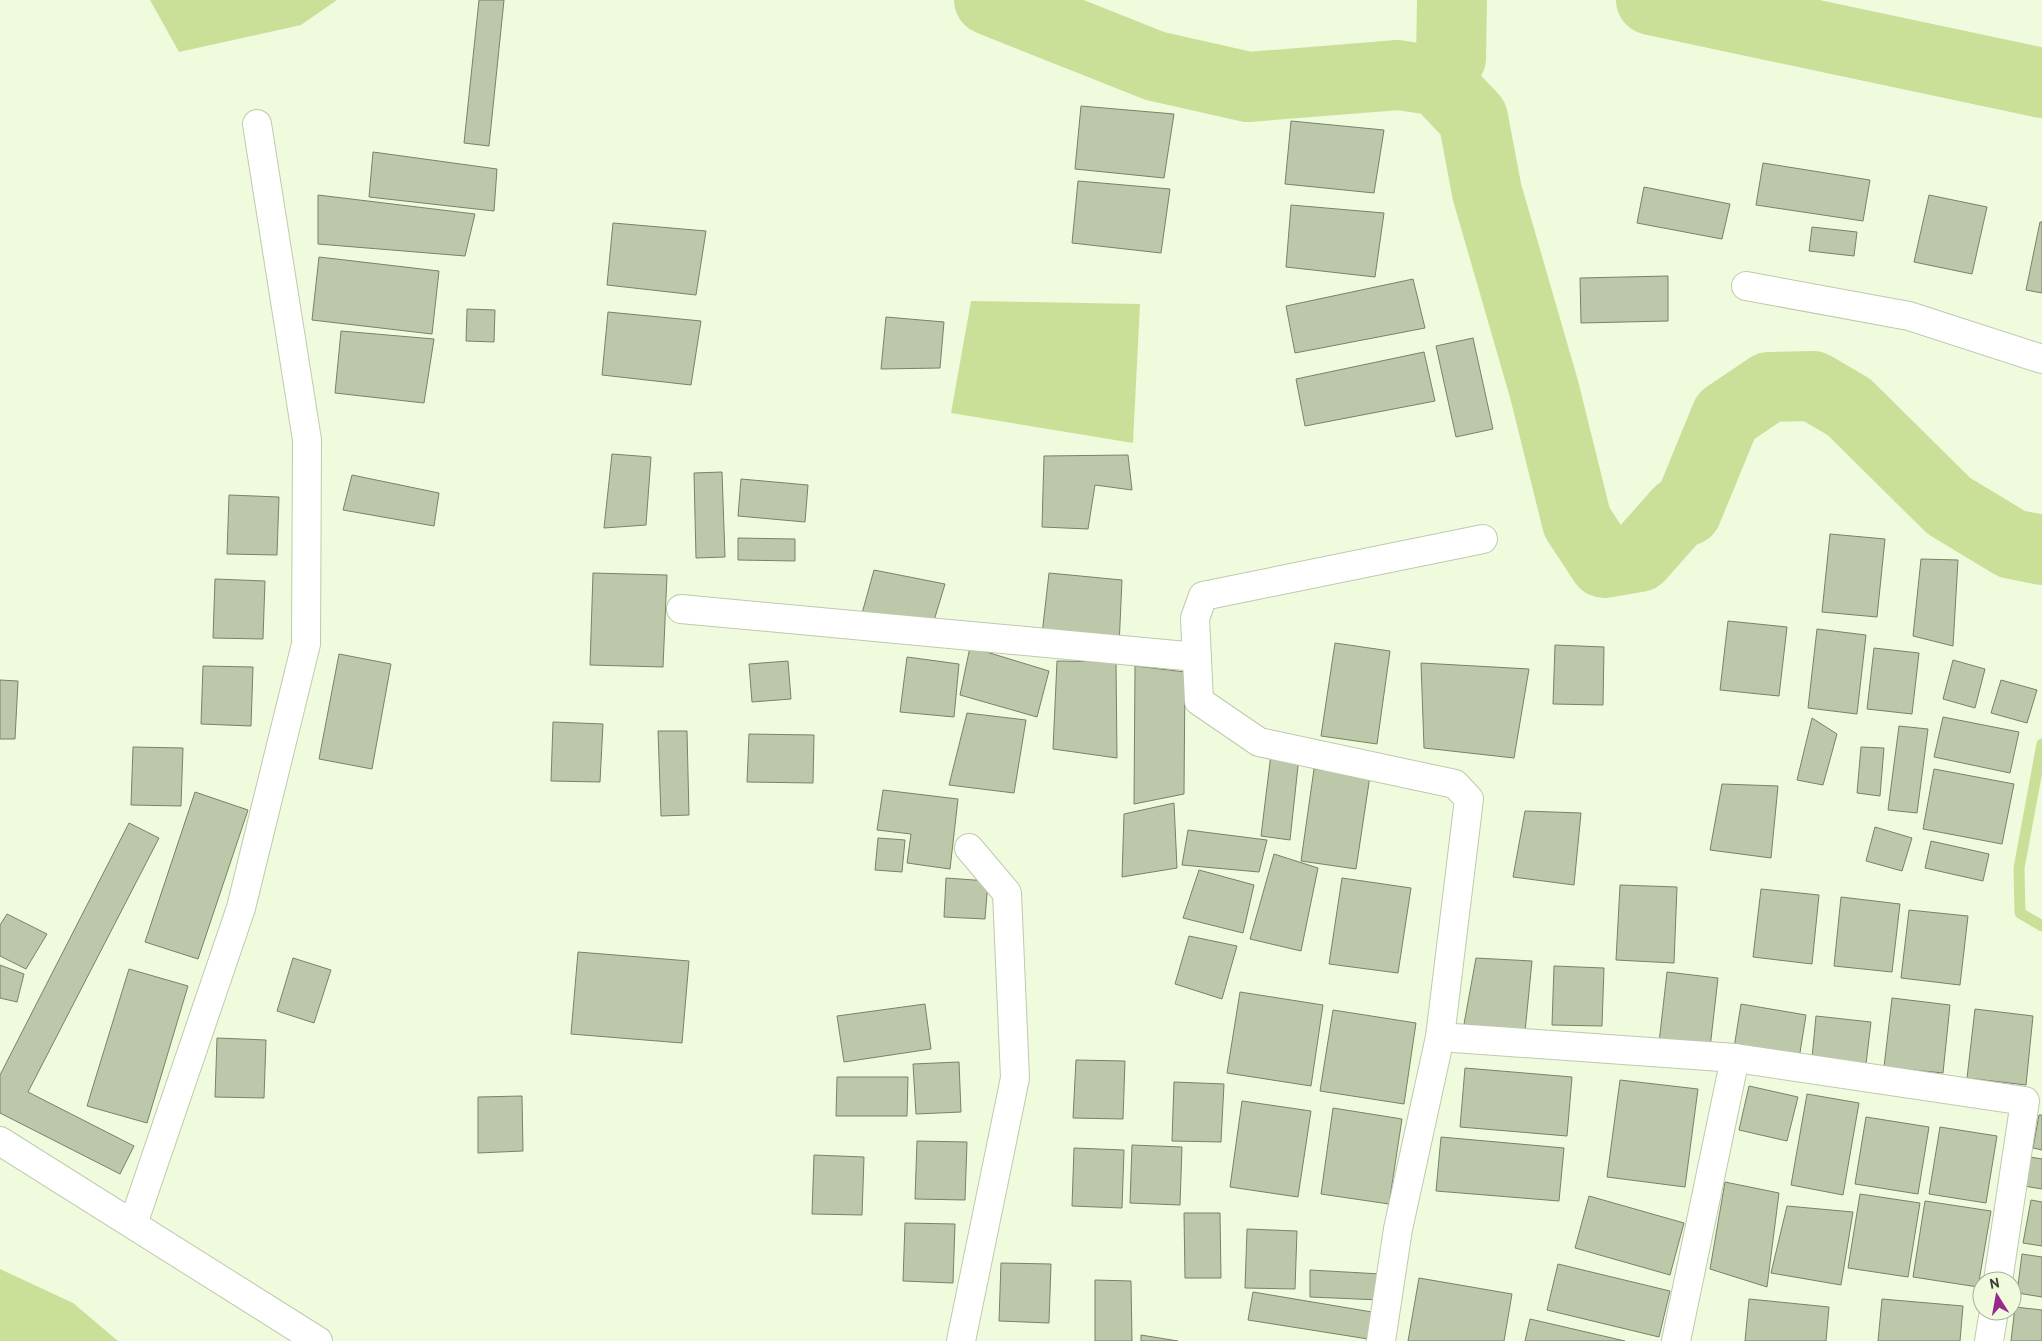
<svg xmlns="http://www.w3.org/2000/svg" width="2042" height="1341" font-family="Overpass,sans-serif">
<style>
.water{fill:#cae099}
.lines{fill:none;stroke-linecap:round;stroke-linejoin:round}
.stream{stroke:#cae099;stroke-width:11}
.river{stroke:#cae099;stroke-width:70}
.building{fill:#bdc7aa;stroke:#798267}
.street-casing{stroke:#bfc9ac;stroke-width:30}
.street{stroke:#fff;stroke-width:28}
</style>
<rect width="100%" height="100%" fill="#f0fbdd"/>
<!-- water -->
<g class="water">
<polygon points="150,0 337,0 301,25 179,52"/>
<polygon points="971,301 1140,304 1133,443 951,413"/>
<polygon points="0,1269 73,1303 118,1341 0,1341"/>
</g>
<g class="lines">
<!-- stream -->
<polyline class="stream" points="2042,744 2019,868 2020,913 2042,926"/>
<!-- river -->
<g class="river">
<polyline points="989,0 1155,66 1248,87 1398,75 1438,81 1473,118 1487,192 1544,389 1577,522 1604,563 1639,557 1679,512 1687,511 1726,416 1769,387 1813,386 1849,407 1949,506 2012,544 2042,550"/>
<polyline points="1651,0 2042,83"/>
<polyline points="1438,81 1451,58 1452,0"/>
</g>
</g>
<!-- building -->
<g class="building">
<polygon points="479,0 504,0 489,146 464,143"/>
<polygon points="1081,106 1174,114 1164,178 1075,169"/>
<polygon points="1291,121 1384,130 1374,193 1285,184"/>
<polygon points="373,152 497,169 494,211 369,197"/>
<polygon points="1763,163 1870,180 1863,221 1756,205"/>
<polygon points="1078,181 1170,189 1161,253 1072,243"/>
<polygon points="1644,187 1730,204 1722,239 1637,223"/>
<polygon points="318,195 475,214 465,256 318,244"/>
<polygon points="1929,195 1987,207 1972,274 1914,262"/>
<polygon points="1291,205 1384,213 1375,277 1286,267"/>
<polygon points="2040,222 2042,222 2042,293 2026,290"/>
<polygon points="613,223 706,231 696,295 607,285"/>
<polygon points="1812,227 1857,232 1854,256 1809,251"/>
<polygon points="319,257 439,271 432,334 312,320"/>
<polygon points="1668,276 1668,321 1581,323 1580,278"/>
<polygon points="1413,279 1425,328 1295,353 1286,306"/>
<polygon points="467,309 495,310 494,342 466,341"/>
<polygon points="608,312 701,321 691,385 602,375"/>
<polygon points="886,317 944,322 940,368 881,369"/>
<polygon points="341,331 434,339 424,403 335,393"/>
<polygon points="1473,338 1493,429 1456,437 1436,346"/>
<polygon points="1424,352 1435,401 1305,426 1296,379"/>
<polygon points="612,454 651,457 646,525 604,528"/>
<polygon points="1128,455 1132,490 1095,485 1088,529 1042,527 1044,456"/>
<polygon points="722,472 725,557 696,558 694,473"/>
<polygon points="352,475 439,493 434,526 343,510"/>
<polygon points="741,479 808,485 805,522 738,516"/>
<polygon points="229,495 279,497 277,555 227,554"/>
<polygon points="1830,534 1885,539 1877,617 1822,612"/>
<polygon points="738,538 795,539 795,561 738,560"/>
<polygon points="1921,559 1958,560 1953,646 1913,636"/>
<polygon points="874,570 945,584 933,624 861,617"/>
<polygon points="593,573 667,575 663,667 590,665"/>
<polygon points="1049,573 1122,580 1119,646 1041,643"/>
<polygon points="215,579 265,581 263,639 213,638"/>
<polygon points="1728,621 1787,627 1779,696 1720,690"/>
<polygon points="1817,629 1866,635 1857,714 1808,708"/>
<polygon points="1335,643 1390,651 1377,744 1321,736"/>
<polygon points="1555,645 1604,647 1603,705 1553,704"/>
<polygon points="970,647 1049,671 1037,717 960,695"/>
<polygon points="1874,648 1919,653 1912,714 1867,709"/>
<polygon points="339,654 391,664 372,769 319,759"/>
<polygon points="907,657 959,664 954,717 900,712"/>
<polygon points="1953,660 1985,669 1975,708 1943,699"/>
<polygon points="788,661 791,699 752,702 749,664"/>
<polygon points="1057,661 1116,662 1117,758 1053,749"/>
<polygon points="1421,663 1529,669 1514,758 1424,748"/>
<polygon points="203,666 253,667 251,726 201,724"/>
<polygon points="1135,666 1185,672 1184,794 1134,804"/>
<polygon points="0,680 18,681 15,739 0,739"/>
<polygon points="2001,680 2037,690 2027,723 1991,713"/>
<polygon points="967,713 1026,720 1014,793 949,785"/>
<polygon points="1943,717 2019,732 2010,773 1934,757"/>
<polygon points="1812,718 1837,734 1823,785 1797,780"/>
<polygon points="553,722 603,724 600,782 551,781"/>
<polygon points="1899,726 1928,729 1917,813 1888,810"/>
<polygon points="658,731 687,731 689,815 661,816"/>
<polygon points="749,734 814,735 813,783 747,782"/>
<polygon points="133,747 183,748 181,806 131,805"/>
<polygon points="1861,747 1884,748 1880,796 1857,793"/>
<polygon points="1271,754 1299,757 1290,840 1261,836"/>
<polygon points="1314,769 1370,776 1356,869 1301,861"/>
<polygon points="1934,769 2014,784 2002,844 1923,829"/>
<polygon points="1722,784 1778,786 1771,858 1710,850"/>
<polygon points="883,790 958,799 950,869 907,863 911,834 877,830"/>
<polygon points="195,792 248,810 198,959 145,942"/>
<polygon points="1174,803 1177,868 1122,877 1124,814"/>
<polygon points="1525,811 1581,813 1574,885 1513,877"/>
<polygon points="129,823 159,838 28,1092 134,1146 120,1174 0,1113 0,1075"/>
<polygon points="1875,827 1912,838 1902,871 1866,861"/>
<polygon points="1188,830 1267,840 1259,872 1182,865"/>
<polygon points="878,838 905,840 902,872 875,870"/>
<polygon points="1931,841 1989,854 1983,881 1925,868"/>
<polygon points="1274,854 1318,868 1301,951 1250,939"/>
<polygon points="1199,870 1254,885 1243,933 1183,918"/>
<polygon points="946,878 988,881 985,919 944,917"/>
<polygon points="1342,878 1411,888 1398,973 1329,964"/>
<polygon points="1620,885 1677,887 1674,963 1616,960"/>
<polygon points="1761,889 1819,895 1812,964 1753,957"/>
<polygon points="1841,897 1900,904 1892,972 1834,966"/>
<polygon points="1909,910 1968,916 1960,985 1901,978"/>
<polygon points="7,914 47,934 26,969 0,956 0,925"/>
<polygon points="1189,936 1237,946 1222,999 1175,984"/>
<polygon points="578,952 689,961 682,1043 571,1034"/>
<polygon points="293,958 331,970 314,1023 277,1011"/>
<polygon points="1476,958 1532,961 1525,1032 1464,1024"/>
<polygon points="0,965 24,974 17,1002 0,998"/>
<polygon points="1554,966 1604,968 1602,1026 1552,1025"/>
<polygon points="129,969 188,986 147,1123 87,1106"/>
<polygon points="1667,972 1718,978 1710,1048 1659,1043"/>
<polygon points="1240,992 1323,1005 1311,1086 1227,1073"/>
<polygon points="1892,998 1950,1005 1943,1073 1884,1067"/>
<polygon points="925,1004 931,1049 844,1062 837,1016"/>
<polygon points="1741,1004 1806,1015 1799,1059 1734,1048"/>
<polygon points="1975,1009 2033,1016 2026,1085 1967,1078"/>
<polygon points="1333,1010 1416,1023 1404,1104 1320,1091"/>
<polygon points="1816,1016 1871,1022 1866,1064 1812,1058"/>
<polygon points="217,1038 266,1040 264,1098 215,1097"/>
<polygon points="1076,1060 1125,1061 1123,1119 1073,1118"/>
<polygon points="959,1062 961,1112 916,1114 913,1064"/>
<polygon points="1465,1068 1572,1077 1567,1136 1460,1127"/>
<polygon points="837,1077 908,1077 907,1116 836,1116"/>
<polygon points="1620,1080 1698,1089 1685,1187 1607,1177"/>
<polygon points="1174,1082 1224,1084 1221,1142 1172,1141"/>
<polygon points="1749,1086 1798,1097 1787,1141 1739,1130"/>
<polygon points="1807,1094 1859,1103 1843,1195 1791,1185"/>
<polygon points="522,1096 523,1151 478,1153 478,1097"/>
<polygon points="1242,1101 1311,1111 1298,1197 1230,1187"/>
<polygon points="1333,1108 1402,1119 1389,1204 1321,1194"/>
<polygon points="2039,1115 2042,1115 2042,1150 2033,1148"/>
<polygon points="1866,1117 1929,1127 1918,1194 1855,1184"/>
<polygon points="1940,1127 1997,1136 1986,1203 1929,1194"/>
<polygon points="1441,1137 1564,1148 1559,1201 1436,1191"/>
<polygon points="917,1141 967,1142 965,1200 915,1199"/>
<polygon points="1132,1145 1182,1147 1180,1205 1130,1203"/>
<polygon points="1074,1148 1124,1150 1122,1208 1072,1206"/>
<polygon points="814,1155 864,1157 862,1215 812,1214"/>
<polygon points="2030,1157 2042,1159 2042,1189 2024,1186"/>
<polygon points="1725,1182 1779,1193 1767,1287 1710,1269"/>
<polygon points="1860,1194 1920,1203 1908,1277 1848,1268"/>
<polygon points="1589,1196 1684,1223 1670,1275 1575,1248"/>
<polygon points="2031,1200 2042,1202 2042,1246 2023,1243"/>
<polygon points="1925,1201 1991,1211 1978,1287 1913,1277"/>
<polygon points="1787,1206 1853,1212 1841,1285 1771,1273"/>
<polygon points="1184,1213 1220,1213 1221,1278 1185,1278"/>
<polygon points="905,1223 955,1224 953,1283 903,1281"/>
<polygon points="1247,1229 1297,1231 1295,1289 1245,1288"/>
<polygon points="2022,1254 2042,1257 2042,1297 2017,1293"/>
<polygon points="1001,1263 1051,1264 1049,1323 999,1321"/>
<polygon points="1558,1264 1670,1291 1659,1337 1547,1310"/>
<polygon points="1310,1270 1381,1274 1380,1300 1310,1297"/>
<polygon points="1419,1278 1512,1294 1504,1341 1408,1341"/>
<polygon points="1095,1280 1131,1281 1132,1341 1095,1341"/>
<polygon points="1253,1292 1372,1312 1368,1339 1248,1320"/>
<polygon points="1749,1299 1829,1307 1826,1341 1745,1341"/>
<polygon points="1882,1299 1963,1306 1960,1341 1878,1341"/>
<polygon points="2015,1307 2042,1310 2042,1341 2011,1341"/>
<polygon points="1530,1319 1625,1341 1525,1341"/>
<polygon points="1141,1335 1178,1341 1141,1341"/>
</g>
<g class="lines">
<defs>
<g id="street">
<polyline points="1746,286 1909,316 2042,359"/>
<polyline points="1483,539 1203,596 1195,618 1199,701 1259,742 1455,784 1469,799 1440,1037 1735,1058 2025,1101 1998,1281"/>
<polyline points="681,609 1197,657"/>
<polyline points="0,1141 318,1341"/>
<polyline points="133,1224 241,908 306,644 307,440 257,124"/>
<polyline points="961,1341 1015,1078 1007,893 969,848"/>
<polyline points="1381,1341 1398,1229 1440,1037"/>
<polyline points="1676,1341 1735,1058"/>
<polyline points="1989,1341 1994,1311"/>
</g>
</defs>
<!-- street casing -->
<use href="#street" class="street-casing"/>
<!-- street -->
<use href="#street" class="street"/>
</g>
<!-- north arrow -->
<g transform="translate(1997 1296) rotate(349)"><circle r="24" fill="#f0fbdd" stroke="#a7af99"/>
<path d="M0-4L9 19L0 12L-9 19Z" fill="#972a8b"/>
<text y="-8" font-size="14" font-weight="bold" text-anchor="middle" fill="#3a3e32">N</text>
</g>
</svg>
